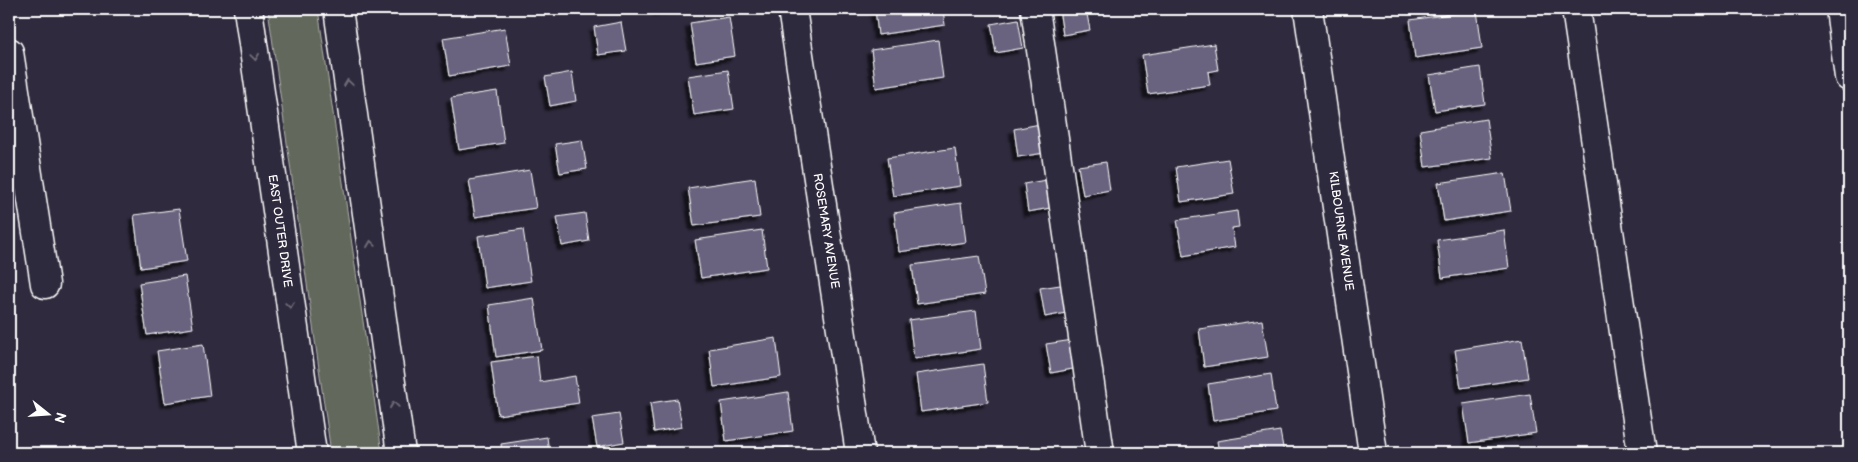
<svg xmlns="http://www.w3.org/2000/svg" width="1858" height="462" font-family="'Balsamiq Sans',sans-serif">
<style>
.green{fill:#62685b;stroke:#b0b4ad}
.building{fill:#6a647f;stroke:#fff;filter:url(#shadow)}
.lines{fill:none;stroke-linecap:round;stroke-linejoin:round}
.minor-casing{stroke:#fff;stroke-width:31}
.minor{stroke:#2f2a3d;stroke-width:28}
.oneway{stroke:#6d6a77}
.labels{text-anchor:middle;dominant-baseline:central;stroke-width:5;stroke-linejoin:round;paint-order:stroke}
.street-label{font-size:12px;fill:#fff;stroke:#2f2a3d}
</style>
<defs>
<filter id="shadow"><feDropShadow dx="-4.5" dy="4.5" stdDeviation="1" flood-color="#0009"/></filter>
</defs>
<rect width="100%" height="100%" fill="#2f2a3d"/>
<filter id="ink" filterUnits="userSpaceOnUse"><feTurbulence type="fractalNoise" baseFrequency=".02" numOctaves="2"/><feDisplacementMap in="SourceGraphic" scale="10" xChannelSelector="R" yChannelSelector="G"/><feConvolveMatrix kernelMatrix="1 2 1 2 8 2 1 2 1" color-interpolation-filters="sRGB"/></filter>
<g filter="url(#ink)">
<!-- green -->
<polygon class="green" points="268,9 318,9 382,453 331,453"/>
<!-- building -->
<g class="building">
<polygon points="658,9 678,9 658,12"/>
<polygon points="875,9 943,9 945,25 878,35"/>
<polygon points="1059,9 1086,9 1090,30 1063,35"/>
<polygon points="1477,10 1482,48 1415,58 1410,20"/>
<polygon points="729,17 735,56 696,62 690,23"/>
<polygon points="1018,19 1023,48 996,53 991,24"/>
<polygon points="621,22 626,51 598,55 594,27"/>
<polygon points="505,28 511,66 449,76 443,38"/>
<polygon points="938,40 943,78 876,88 871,50"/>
<polygon points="1214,44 1218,70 1208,72 1210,85 1148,94 1142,55"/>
<polygon points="1480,67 1485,104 1435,111 1429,75"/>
<polygon points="728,70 734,109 694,115 688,76"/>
<polygon points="572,72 576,101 550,106 545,77"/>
<polygon points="497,91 504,143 459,150 451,98"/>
<polygon points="1486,119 1492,158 1425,167 1420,130"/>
<polygon points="1040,124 1045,153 1018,157 1014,129"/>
<polygon points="582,140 587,169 560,173 555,144"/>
<polygon points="955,148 960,186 893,196 887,158"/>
<polygon points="1228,159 1234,194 1181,202 1176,167"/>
<polygon points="1106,162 1110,190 1083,195 1078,166"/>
<polygon points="530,170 536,208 475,217 469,180"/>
<polygon points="1505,173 1511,211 1444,221 1438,183"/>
<polygon points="755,178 760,217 694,226 688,188"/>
<polygon points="1051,179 1056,207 1028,212 1024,184"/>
<polygon points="961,203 966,242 899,252 894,213"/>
<polygon points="179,209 187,261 141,268 134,215"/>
<polygon points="1237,211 1239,227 1232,228 1235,247 1183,256 1177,220"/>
<polygon points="585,213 589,241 562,246 557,217"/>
<polygon points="523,229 531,281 485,288 478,236"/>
<polygon points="762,230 767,268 701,278 695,240"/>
<polygon points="1504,230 1509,268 1442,278 1437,240"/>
<polygon points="979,256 985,294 917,304 912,265"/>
<polygon points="185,276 193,328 147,335 139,283"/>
<polygon points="1067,284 1071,312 1045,317 1040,288"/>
<polygon points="534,298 542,350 496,357 489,305"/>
<polygon points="976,311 981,349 914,359 909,320"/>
<polygon points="1262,320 1268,357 1204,367 1199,329"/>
<polygon points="776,338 781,377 714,387 709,349"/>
<polygon points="1522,339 1528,378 1461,388 1455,350"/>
<polygon points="1073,340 1078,368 1051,373 1046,344"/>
<polygon points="203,344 210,396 165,403 157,351"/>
<polygon points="537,356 540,382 575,376 579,403 498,415 491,362"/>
<polygon points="983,364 988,402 921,412 916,374"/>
<polygon points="1271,374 1276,411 1213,421 1208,384"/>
<polygon points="788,392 793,431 726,441 721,402"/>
<polygon points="1530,394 1536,433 1469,443 1463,404"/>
<polygon points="677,399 682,427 654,432 650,403"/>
<polygon points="619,414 624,442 597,447 592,418"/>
<polygon points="1280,431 1284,453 1219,453 1217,441"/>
<polygon points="547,437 549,453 502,453 501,444"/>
<polygon points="789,447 790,453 743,453"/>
<polygon points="1538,450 1539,453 1517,453"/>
</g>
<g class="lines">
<defs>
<g id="minor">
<polyline points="248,9 312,453"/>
<polyline points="338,9 401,453"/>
<polyline points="792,9 860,453"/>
<polyline points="1035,9 1100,453"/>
<polyline points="1308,9 1373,453"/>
<polyline points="1576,9 1642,453"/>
<polyline points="1840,9 1849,77"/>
<polyline points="9,52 45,284"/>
</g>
</defs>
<!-- minor casing -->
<use href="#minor" class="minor-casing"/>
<!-- minor -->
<use href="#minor" class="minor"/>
</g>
<!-- one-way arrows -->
<defs><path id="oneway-chevron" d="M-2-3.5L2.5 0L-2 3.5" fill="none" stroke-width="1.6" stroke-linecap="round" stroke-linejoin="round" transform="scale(1.25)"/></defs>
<g class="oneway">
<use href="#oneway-chevron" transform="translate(255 57) rotate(82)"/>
<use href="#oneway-chevron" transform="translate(348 83) rotate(-98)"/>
<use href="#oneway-chevron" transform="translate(371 244) rotate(-98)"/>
<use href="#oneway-chevron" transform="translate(290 305) rotate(82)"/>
<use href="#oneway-chevron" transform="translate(394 405) rotate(-98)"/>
</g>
</g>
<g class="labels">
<!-- street labels -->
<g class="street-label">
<text transform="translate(280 231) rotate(82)">EAST OUTER DRIVE</text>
<text transform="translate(826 231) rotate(81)">ROSEMARY AVENUE</text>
<text transform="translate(1341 231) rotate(82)">KILBOURNE AVENUE</text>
</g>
</g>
<!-- margin -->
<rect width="1858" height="462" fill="none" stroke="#2f2a3d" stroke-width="30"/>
<rect x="15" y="15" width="1828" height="432" fill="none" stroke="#fff" stroke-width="2" filter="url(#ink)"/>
<!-- north arrow -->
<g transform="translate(48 414) rotate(107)" stroke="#2f2a3d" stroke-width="4" paint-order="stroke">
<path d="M0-4L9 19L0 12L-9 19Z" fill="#ffffff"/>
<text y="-8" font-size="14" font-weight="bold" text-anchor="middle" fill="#ffffff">N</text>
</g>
</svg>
